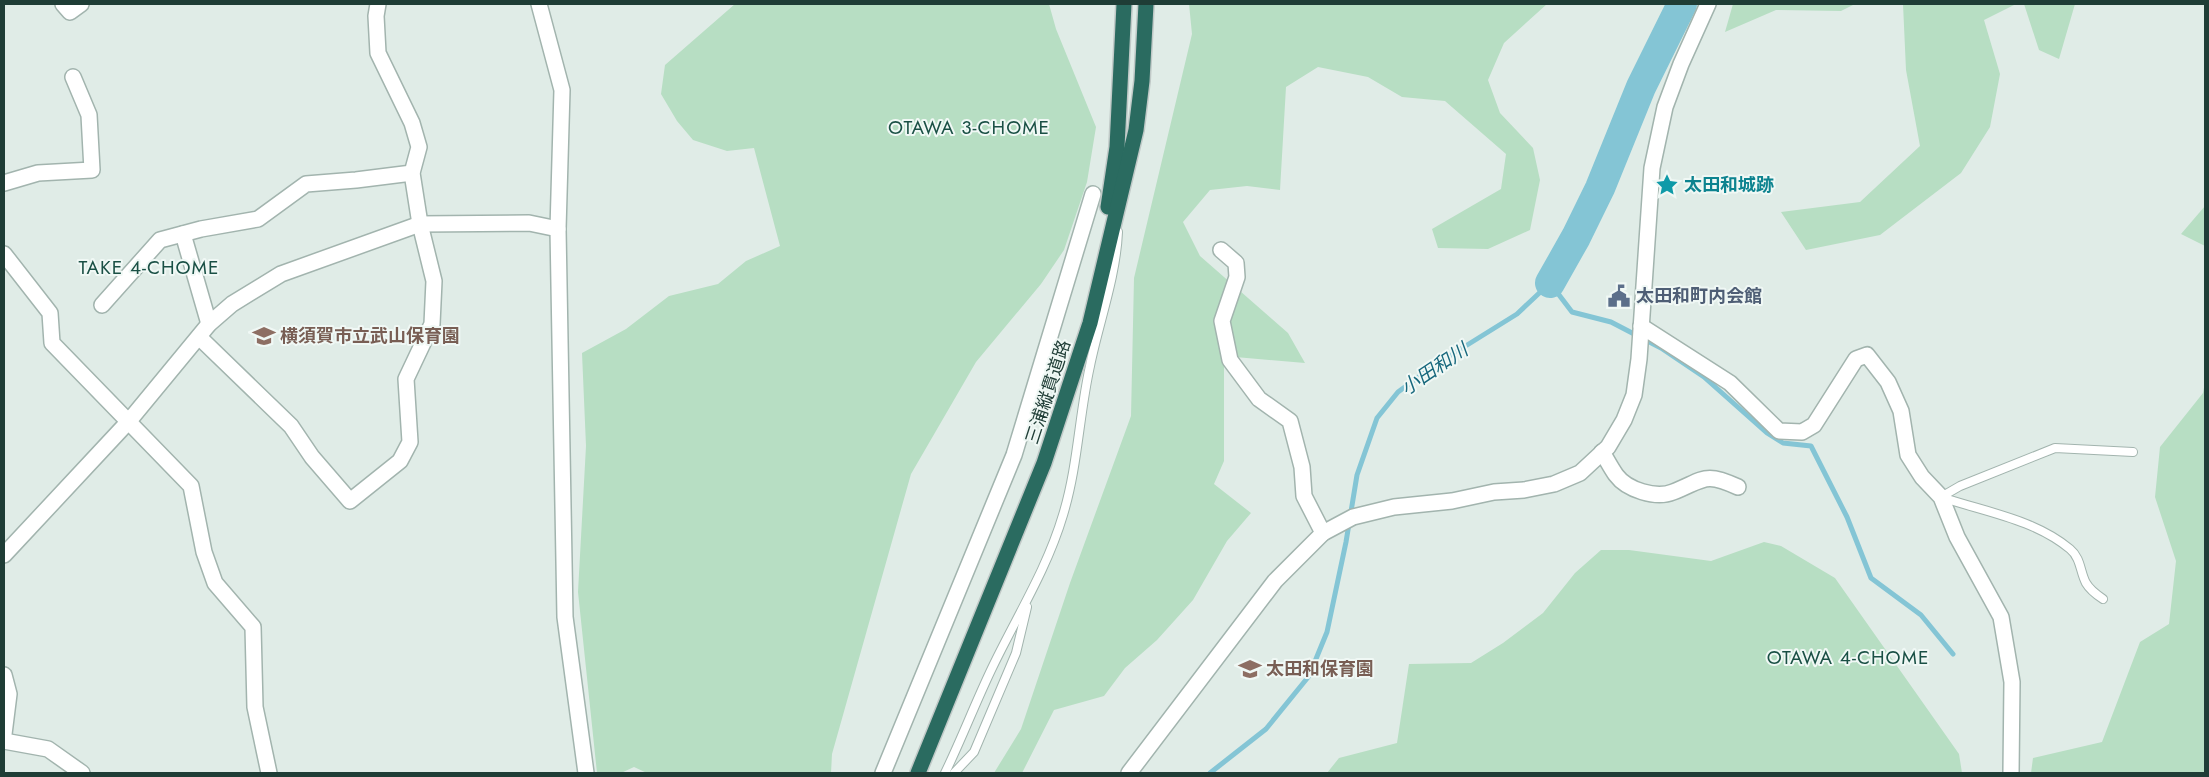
<svg xmlns="http://www.w3.org/2000/svg" width="2209" height="777" font-family="Jost,'Noto Sans JP',sans-serif">
<style>
.green{fill:#b7dec3}
.lines{fill:none;stroke-linecap:round;stroke-linejoin:round}
.stream{stroke:#84c5d5;stroke-width:5}
.river{stroke:#84c5d5;stroke-width:30}
.service-casing{stroke:#a2b4ae;stroke-width:10}
.minor-casing{stroke:#a2b4ae;stroke-width:18}
.tertiary-casing{stroke:#a2b4ae;stroke-width:18}
.motorway-casing{stroke:#c0c9c7;stroke-width:18}
.service{stroke:#fff;stroke-width:8}
.minor{stroke:#fff;stroke-width:15}
.tertiary{stroke:#fff;stroke-width:15}
.motorway{stroke:#2a6b60;stroke-width:15}
.labels{text-anchor:middle;dominant-baseline:central;stroke-width:4;stroke-linejoin:round;paint-order:stroke}
.culture-label{font-size:18px;font-weight:bold;fill:#0d838f;stroke:#f0f8f5;text-anchor:start}
.service-label{font-size:18px;font-weight:bold;fill:#4e5e75;stroke:#f0f8f5;text-anchor:start}
.education-label{font-size:18px;font-weight:bold;fill:#785e54;stroke:#f0f8f5;text-anchor:start}
.street-label{font-size:18px;fill:#1f3d36;stroke:#f0f8f5}
.neighbourhood-label{font-size:19px;letter-spacing:1px;fill:#1a5045;stroke:#f0f8f5}
.water-label{font-size:19px;font-style:italic;fill:#16677c;stroke:#f0f8f5}
</style>
<rect width="100%" height="100%" fill="#e0ece7"/>
<!-- green -->
<g class="green">
<polygon points="735,4 1049,4 1056,29 1096,127 1087,182 1064,250 1041,284 976,362 911,474 832,754 831,773 647,773 634,767 621,773 597,773 578,592 586,446 582,353 626,329 669,296 718,284 746,261 780,246 754,148 727,151 693,140 677,121 661,94 665,65"/>
<polygon points="1189,4 1547,4 1504,43 1488,80 1500,113 1533,148 1540,180 1530,230 1488,249 1438,248 1432,229 1501,189 1506,154 1445,101 1402,97 1368,77 1318,67 1286,87 1280,190 1247,186 1210,190 1183,222 1200,256 1288,333 1305,363 1224,356 1224,461 1214,484 1251,513 1227,541 1193,600 1157,640 1125,668 1104,696 1054,710 1022,773 994,773 1021,729 1070,583 1131,416 1134,278 1192,34"/>
<polygon points="1733,4 1855,4 1841,11 1776,10 1725,32"/>
<polygon points="1903,4 2016,4 1984,20 2000,74 1990,127 1961,173 1880,235 1806,250 1781,212 1860,202 1920,146 1906,70"/>
<polygon points="2024,4 2075,4 2059,59 2039,50"/>
<polygon points="2205,206 2205,246 2181,234"/>
<polygon points="2205,382 2205,773 2031,773 2033,758 2102,742 2140,642 2169,624 2176,561 2155,497 2160,447 2203,393"/>
<polygon points="1764,542 1781,546 1835,578 1959,754 1962,773 1327,773 1339,758 1397,743 1409,664 1471,663 1503,643 1543,613 1575,573 1601,550 1629,550 1711,561"/>
</g>
<g class="lines">
<!-- stream -->
<polyline class="stream" points="1210,773 1266,729 1309,676 1327,632 1346,542 1357,475 1377,418 1398,392 1435,365 1517,314 1550,283 1572,312 1611,322 1661,348 1704,377 1767,433 1783,443 1811,446 1847,517 1871,578 1921,615 1953,654"/>
<!-- river -->
<polyline class="river" points="1550,283 1576,237 1600,188 1641,87 1682,4"/>
<defs>
<g id="service">
<polyline points="1941,497 1960,486 2055,448 2133,452"/>
<path d="M1941,497C1985,512 2034,519 2070,549C2081,558 2080,572 2086,583C2090,590 2097,595 2103,599"/>
<path d="M945,773C962,738 976,701 993,666C1017,616 1047,569 1063,515C1078,466 1079,415 1090,366C1099,322 1116,277 1118,232"/>
<polyline points="954,773 974,752 1016,653 1027,607"/>
</g>
<g id="minor">
<polyline points="63,4 70,12 81,4"/>
<polyline points="539,4 562,90 558,229 565,617 586,773"/>
<polyline points="4,183 38,173 92,170 89,115 73,77"/>
<polyline points="183,234 209,324"/>
<polyline points="1221,250 1236,263 1237,277 1222,321 1230,360 1259,399 1290,421 1302,467 1304,496 1323,533"/>
<polyline points="4,254 50,313 52,343 191,486 204,552 215,583 253,627 255,707 269,773"/>
<polyline points="102,305 160,240 201,229 258,219 306,184 356,180 412,173"/>
<polyline points="1641,326 1730,383 1779,431 1802,432 1814,425 1856,359 1867,355 1888,382 1901,411 1908,455 1922,477 1941,497 1957,537 2001,617 2012,682 2011,773"/>
<polyline points="199,337 291,426 312,457 350,501 400,461 410,442 406,379 432,324 434,281 420,224 412,173 419,147 412,123 378,53 376,16 378,4"/>
<path d="M1602,452C1607,460 1611,468 1616,475C1627,490 1656,499 1673,492C1704,480 1704,471 1738,487"/>
<polyline points="4,675 9,694 4,734"/>
<polyline points="4,741 48,749 82,773"/>
<polyline points="883,773 1014,455 1093,194"/>
</g>
<g id="tertiary">
<polyline points="4,555 129,421 209,324 232,304 281,274 420,224 529,223 558,229"/>
<polyline points="1129,773 1275,581 1323,533 1353,517 1394,507 1452,501 1494,492 1524,490 1554,484 1580,473 1608,447 1624,420 1634,395 1639,359 1652,168 1665,107 1681,64 1708,4"/>
</g>
<g id="motorway">
<polyline points="1108,207 1117,147 1124,4"/>
<polyline points="918,773 1044,463 1090,323 1136,130 1142,81 1146,4"/>
</g>
</defs>
<!-- service casing -->
<use href="#service" class="service-casing"/>
<!-- minor casing -->
<use href="#minor" class="minor-casing"/>
<!-- tertiary casing -->
<use href="#tertiary" class="tertiary-casing"/>
<!-- motorway casing -->
<use href="#motorway" class="motorway-casing"/>
<!-- service -->
<use href="#service" class="service"/>
<!-- minor -->
<use href="#minor" class="minor"/>
<!-- tertiary -->
<use href="#tertiary" class="tertiary"/>
<!-- motorway -->
<use href="#motorway" class="motorway"/>
</g>
<!-- icons -->
<defs>
<symbol id="sight-bare" viewBox="-9 -9 18 18"><path d="M0-6L1.8-2.2L6-1.7L2.9 1.2L3.7 5.4L0 3.3L-3.7 5.4L-2.9 1.2L-6-1.7L-1.8-2.2Z" fill="#0f9aa8" stroke="#f0f8f5" stroke-width="2.5" paint-order="stroke"/></symbol>
<symbol id="civic-bare" viewBox="-9 -9 18 18"><path d="M-.6-6.5H3V-4.5H.6V-3L4-1V1h2V6H-6V1h2V-1L-.6-3ZM-1.2 2.5V6h2.4V2.5Z" fill="#5c6f8a" stroke="#f0f8f5" stroke-width="2.5" paint-order="stroke"/></symbol>
<symbol id="school-bare" viewBox="-9 -9 18 18"><path d="M0-5L7-2L0 1L-7-2ZM-4 1L0 2.5L4 1V4Q0 6-4 4Z" fill="#8d6e63" stroke="#f0f8f5" stroke-width="2.5" paint-order="stroke"/></symbol>
</defs>
<g fill-rule="evenodd">
<use href="#sight-bare" x="1651" y="169" width="32" height="32"/>
<use href="#civic-bare" x="1603" y="280" width="32" height="32"/>
<use href="#school-bare" x="248" y="320" width="32" height="32"/>
<use href="#school-bare" x="1234" y="653" width="32" height="32"/>
</g>
<g class="labels">
<!-- culture labels -->
<g class="culture-label">
<text x="1684" y="185">太田和城跡</text>
</g>
<!-- service labels -->
<g class="service-label">
<text x="1636" y="296">太田和町内会館</text>
</g>
<!-- education labels -->
<g class="education-label">
<text x="280" y="336">横須賀市立武山保育園</text>
<text x="1266" y="669">太田和保育園</text>
</g>
<!-- street labels -->
<g class="street-label">
<text transform="translate(1048 392) rotate(-72)">三浦縦貫道路</text>
</g>
<!-- neighbourhood labels -->
<g class="neighbourhood-label">
<text x="969" y="127">OTAWA 3-CHOME</text>
<text x="149" y="267">TAKE 4-CHOME</text>
<text x="1848" y="657">OTAWA 4-CHOME</text>
</g>
<!-- water labels -->
<g class="water-label">
<text transform="translate(1434 369) rotate(-34)">小田和川</text>
</g>
</g>
<!-- border -->
<rect width="2209" height="777" fill="none" stroke="#1f3d36" stroke-width="10"/>
</svg>
